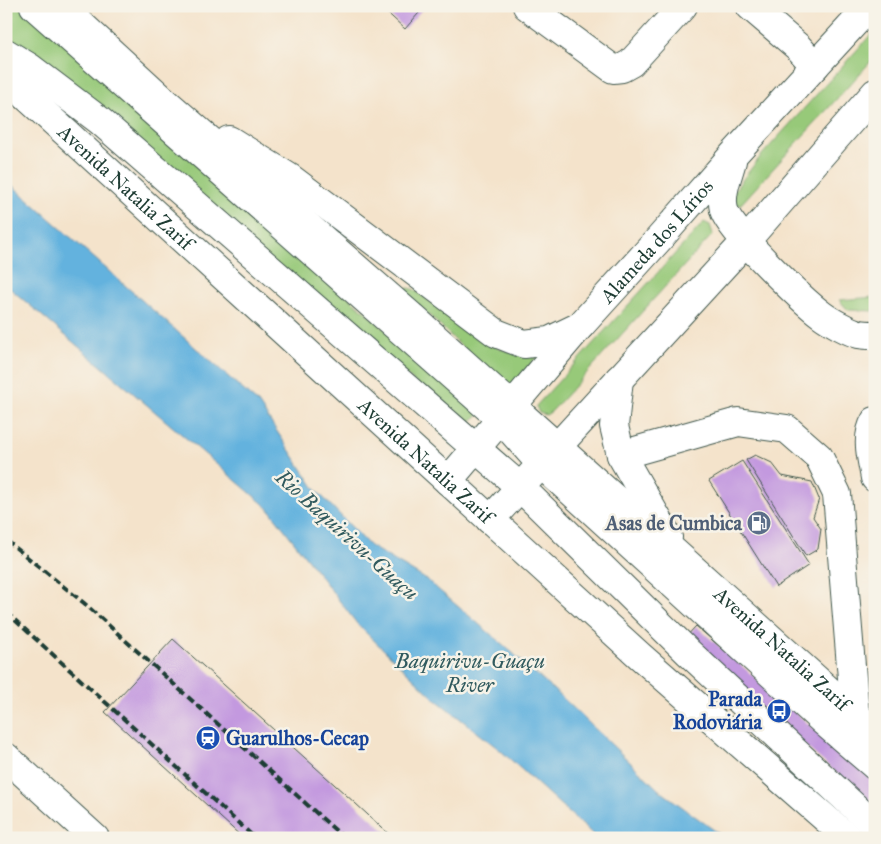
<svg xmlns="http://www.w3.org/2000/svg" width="881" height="844" font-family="'IM FELL Great Primer',serif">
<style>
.green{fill:#97c979;stroke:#5b8356}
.water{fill:#64b2de;stroke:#427889}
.building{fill:#c399df}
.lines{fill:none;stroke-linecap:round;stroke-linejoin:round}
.minor-casing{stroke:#3f564b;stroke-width:30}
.major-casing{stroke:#3f564b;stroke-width:30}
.minor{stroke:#fff;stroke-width:28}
.major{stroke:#fff;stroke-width:28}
.rail{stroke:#1f3d34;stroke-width:4;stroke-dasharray:8 4;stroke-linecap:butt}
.labels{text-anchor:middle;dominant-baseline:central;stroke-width:5;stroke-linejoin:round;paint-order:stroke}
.street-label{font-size:20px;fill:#1f3d34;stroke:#f7f3e8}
.service-label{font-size:20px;font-weight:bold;fill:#4e5e75;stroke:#f7f3e8;text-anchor:end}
.transit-label{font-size:20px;font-weight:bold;fill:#164399;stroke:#f7f3e8;text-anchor:end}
.water-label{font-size:21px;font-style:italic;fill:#305a5e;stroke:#f7f3e8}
</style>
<rect width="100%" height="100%" fill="#f7f3e8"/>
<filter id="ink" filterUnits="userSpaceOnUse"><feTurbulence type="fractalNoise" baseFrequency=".02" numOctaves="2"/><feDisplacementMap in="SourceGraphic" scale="10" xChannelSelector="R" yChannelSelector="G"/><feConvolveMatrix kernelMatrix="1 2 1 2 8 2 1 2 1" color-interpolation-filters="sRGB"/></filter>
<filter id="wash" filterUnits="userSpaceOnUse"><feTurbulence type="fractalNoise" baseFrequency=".0096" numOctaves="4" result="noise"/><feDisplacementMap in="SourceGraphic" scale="20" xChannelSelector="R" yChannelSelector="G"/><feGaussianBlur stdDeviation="1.12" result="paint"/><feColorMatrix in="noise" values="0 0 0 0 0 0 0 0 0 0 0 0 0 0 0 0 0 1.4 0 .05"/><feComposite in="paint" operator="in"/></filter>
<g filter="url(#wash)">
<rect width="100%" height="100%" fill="#f4e3cb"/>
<!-- green -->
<g class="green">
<path d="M6,6H24L479,414C473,421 469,423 460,420L6,40Z"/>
<polygon points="875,30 875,57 741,204 736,206 730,196 760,157"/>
<polygon points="704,222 710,225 713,234 552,411 546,415 539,413 536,406"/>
<polygon points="409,288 415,290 484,343 507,351 539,355 507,390 406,293 404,289"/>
<polygon points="875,297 875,311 848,310 839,300"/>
</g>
<!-- water -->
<polygon class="water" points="6,180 258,403 316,490 370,546 427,580 507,648 564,699 659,790 725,838 597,838 500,750 435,699 358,625 268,508 6,285"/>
<g id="blocks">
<!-- building -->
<g class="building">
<polygon points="380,6 425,6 405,29"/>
<polygon points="755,455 772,463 782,476 812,482 819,499 813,517 821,529 818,549 806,556 746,460"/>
<polygon points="742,461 809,565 776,587 709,481"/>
<polygon points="696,626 875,782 875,803 873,805 683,640"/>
<polygon points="173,639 355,803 393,838 243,838 105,712"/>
</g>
</g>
</g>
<g filter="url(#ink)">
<use href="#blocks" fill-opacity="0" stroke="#3f564b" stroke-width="1"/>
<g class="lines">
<defs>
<g id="minor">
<polyline points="34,6 501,419 541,464 824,722 875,766"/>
<polyline points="527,6 613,69 622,68 631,63 683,6"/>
<polyline points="750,6 799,48 815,66"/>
<polyline points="6,53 29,67 99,120 520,487 688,652 875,826"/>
<path d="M732,161C728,176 720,194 724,210C729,230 803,301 822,315C830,321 850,332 859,334C864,335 870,335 875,335"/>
<path d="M875,421C865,438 872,460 875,478"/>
<polyline points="621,455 738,422 787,429 819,457 837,494 855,715"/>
<path id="s1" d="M448,481L580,326L659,239L733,155L870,6"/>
<polyline points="490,520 746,241 875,93"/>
</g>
<g id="major">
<path id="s2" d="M61,6L160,97L410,315L875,732"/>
<path id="s3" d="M6,78L640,656L848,838"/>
<polyline points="229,140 290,178 496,333 524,344 549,341 580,326"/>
<polyline points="619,379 614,426 621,455 668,537"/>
<polyline points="6,757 95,838"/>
</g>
</defs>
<!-- minor casing -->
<use href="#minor" class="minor-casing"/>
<!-- major casing -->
<use href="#major" class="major-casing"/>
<!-- minor -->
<use href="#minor" class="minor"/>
<!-- major -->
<use href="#major" class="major"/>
<!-- rail -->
<g class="rail">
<polyline points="6,540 84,603 344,838"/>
<polyline points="6,612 255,838"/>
</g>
</g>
</g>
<!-- icons -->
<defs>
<symbol id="fuel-disc" viewBox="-11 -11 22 22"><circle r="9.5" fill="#5c6f8a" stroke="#f7f3e8"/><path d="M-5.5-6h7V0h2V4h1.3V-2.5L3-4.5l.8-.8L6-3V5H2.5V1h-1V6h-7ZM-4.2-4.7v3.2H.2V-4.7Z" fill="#fff"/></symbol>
<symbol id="bus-disc" viewBox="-11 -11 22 22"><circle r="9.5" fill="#1a4fb4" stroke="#f7f3e8"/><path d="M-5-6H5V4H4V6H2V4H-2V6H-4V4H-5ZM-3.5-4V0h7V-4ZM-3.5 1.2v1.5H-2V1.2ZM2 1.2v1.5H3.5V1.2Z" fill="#fff"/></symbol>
<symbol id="station-disc" viewBox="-11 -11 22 22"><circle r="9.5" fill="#1a4fb4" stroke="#f7f3e8"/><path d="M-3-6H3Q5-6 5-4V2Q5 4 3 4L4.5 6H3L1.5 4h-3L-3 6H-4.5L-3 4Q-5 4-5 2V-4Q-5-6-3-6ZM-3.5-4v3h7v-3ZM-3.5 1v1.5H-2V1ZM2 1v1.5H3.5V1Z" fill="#fff"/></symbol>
</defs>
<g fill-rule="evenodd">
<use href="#fuel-disc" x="745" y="509" width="28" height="28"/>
<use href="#bus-disc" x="765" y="697" width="28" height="28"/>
<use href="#station-disc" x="194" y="724" width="28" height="28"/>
</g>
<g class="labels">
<!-- street labels -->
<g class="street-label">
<text stroke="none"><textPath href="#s3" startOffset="162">Avenida Natalia Zarif</textPath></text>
<text stroke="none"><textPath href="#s1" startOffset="318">Alameda dos Lírios</textPath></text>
<text stroke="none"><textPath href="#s3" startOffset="568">Avenida Natalia Zarif</textPath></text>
<text stroke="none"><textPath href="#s2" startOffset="966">Avenida Natalia Zarif</textPath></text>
</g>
<!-- service labels -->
<g class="service-label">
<text x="742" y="523">Asas de Cumbica</text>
</g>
<!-- transit labels -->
<g class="transit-label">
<text x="762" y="699">Parada<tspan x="762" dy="23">Rodoviária</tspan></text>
<text x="226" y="738" text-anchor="start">Guarulhos-Cecap</text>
</g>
<!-- water labels -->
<g class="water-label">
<text transform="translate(347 535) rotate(42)">Rio Baquirivu-Guaçu</text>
<text x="470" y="661">Baquirivu-Guaçu<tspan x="470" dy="24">River</tspan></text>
</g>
</g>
<!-- margin -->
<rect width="881" height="844" fill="none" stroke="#f7f3e8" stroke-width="25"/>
</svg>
